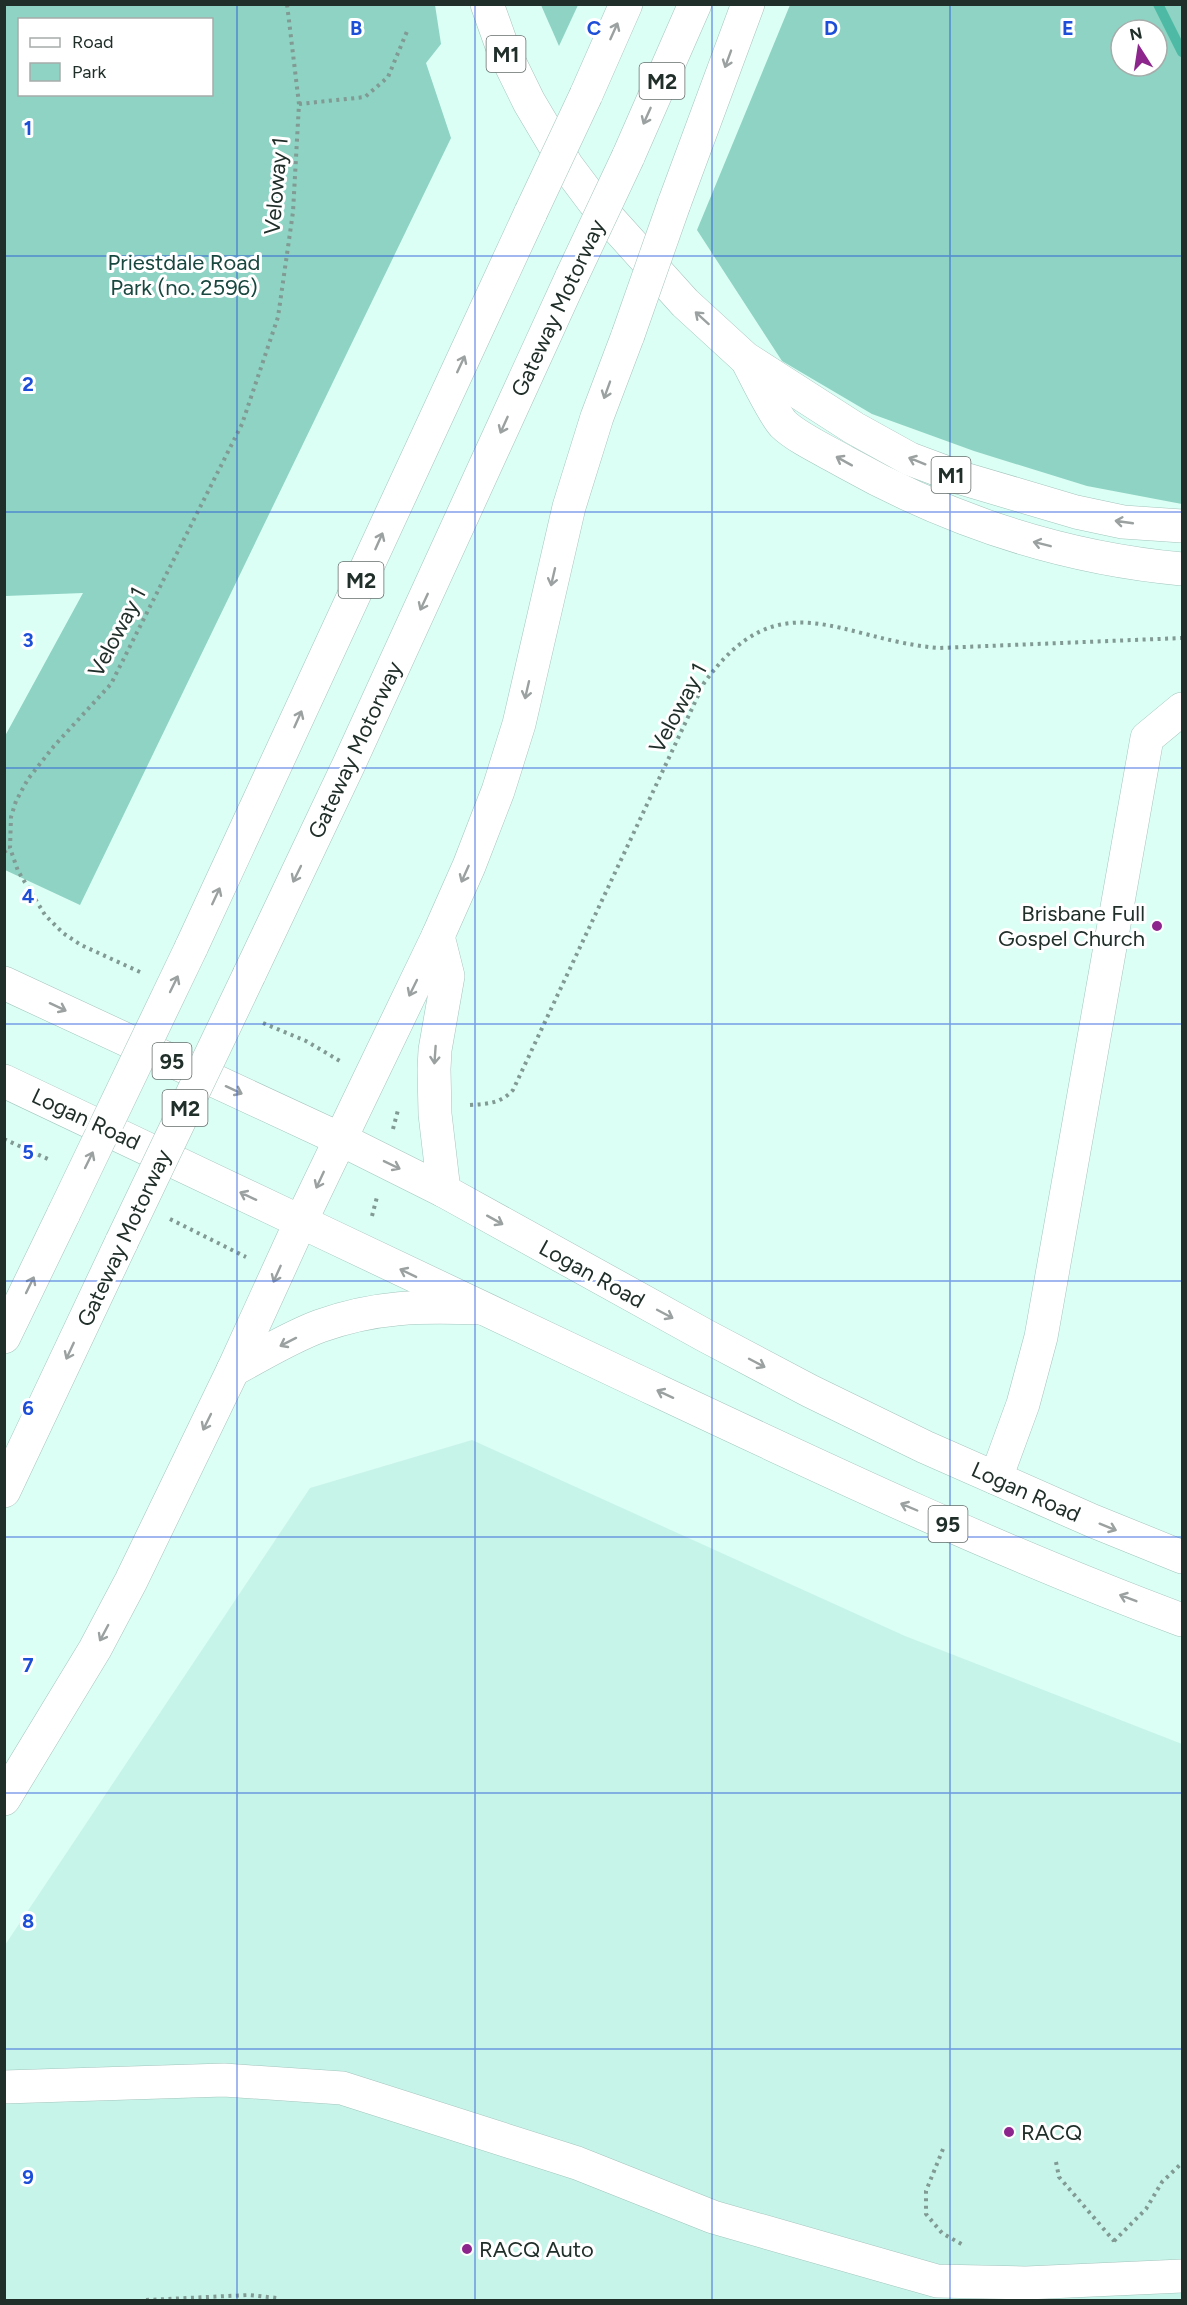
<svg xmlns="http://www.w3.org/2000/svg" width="1187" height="2305" font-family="Figtree,sans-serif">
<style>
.built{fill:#c7f4e9}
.green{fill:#8ed3c3;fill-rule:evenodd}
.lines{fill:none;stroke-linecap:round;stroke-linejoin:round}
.stream{stroke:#4eb9a4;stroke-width:10}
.minor-casing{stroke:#a3c5bd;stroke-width:34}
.major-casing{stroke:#a3c5bd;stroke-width:34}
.highway-casing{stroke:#a3c5bd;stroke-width:34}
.path{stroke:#819a93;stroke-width:4;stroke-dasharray:3 4.5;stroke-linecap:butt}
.minor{stroke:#fff;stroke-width:33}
.major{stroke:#fff;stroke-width:33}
.highway{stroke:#fff;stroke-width:33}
.highway-bridge-casing{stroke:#a3c5bd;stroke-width:34;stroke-linecap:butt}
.highway-bridge{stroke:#fff;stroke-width:33}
.oneway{stroke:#9ba1a0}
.grid{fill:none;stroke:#1d4ed8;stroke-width:1.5;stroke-opacity:0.55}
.poi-dot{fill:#8d268c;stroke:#fff;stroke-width:2}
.labels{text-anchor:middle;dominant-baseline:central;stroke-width:6;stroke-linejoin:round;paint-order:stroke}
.shield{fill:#fff;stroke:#646d6b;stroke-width:1.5}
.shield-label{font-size:21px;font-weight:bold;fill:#212f2b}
.street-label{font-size:22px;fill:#212f2b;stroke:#fff}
.park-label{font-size:22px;fill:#18473f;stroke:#fff}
.poi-label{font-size:22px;fill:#212f2b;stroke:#fff;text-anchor:start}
.grid-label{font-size:20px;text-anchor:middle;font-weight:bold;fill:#1d4ed8;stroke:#fff;stroke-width:6;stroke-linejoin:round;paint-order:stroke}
</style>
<rect width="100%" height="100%" fill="#dbfef5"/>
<!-- built -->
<polygon class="built" points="472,1440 905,1636 1182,1744 1182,2300 5,2300 5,1945 310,1488"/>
<!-- green -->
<g class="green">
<path d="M5,4L435,5L441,44L426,63L451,138L80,905L5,870V736L83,593L5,596ZM20,20H212V94H20Z"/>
<polygon points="541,5 578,5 559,46"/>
<path d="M790,5H1182V504L1087,486L974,451L872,414L782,361L697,230ZM1121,30H1157V66H1121Z"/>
</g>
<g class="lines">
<!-- stream -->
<polyline class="stream" points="1158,4 1182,52"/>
<defs>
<g id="minor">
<polyline points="996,1478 1023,1404 1041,1337 1147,738 1182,709"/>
<polyline points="4,2087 224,2080 342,2088 577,2163 713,2217 937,2281 1026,2283 1182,2276"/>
</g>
<g id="major">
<polyline points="4,983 340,1139 444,1191 706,1336 810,1391 925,1447 1093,1521 1182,1557"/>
<path d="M4,1081C210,1179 416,1276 622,1374C807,1461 991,1549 1182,1620"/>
</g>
<g id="highway">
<polyline points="487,4 503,49 529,102 567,166 594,202 685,303 745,358 854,428 910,459 961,478 1076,512 1123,522 1182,526"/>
<polyline points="586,95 626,4"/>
<polyline points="628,157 695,4"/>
<polyline points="674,204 748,4"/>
<path d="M749,364C757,379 773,413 783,424C797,438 828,452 845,462C950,521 1063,558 1182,569"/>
<polyline points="438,936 448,976 435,1050 434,1069 435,1114 444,1191"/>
<polyline points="191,948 531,212"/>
<polyline points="249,975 349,764 572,276"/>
<polyline points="4,1337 64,1213"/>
<path d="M233,1370C261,1355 290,1337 320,1326C376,1306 421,1306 479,1308"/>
<polyline points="4,1491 122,1241"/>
<polyline points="4,1799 95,1649 131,1581 233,1370 301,1221 438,936 469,866 498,791 519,724 569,507 597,417 628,335"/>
</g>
</defs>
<!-- minor casing -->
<use href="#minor" class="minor-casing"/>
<!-- major casing -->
<use href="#major" class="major-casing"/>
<!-- highway casing -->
<use href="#highway" class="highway-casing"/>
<!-- path -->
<g class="path">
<polyline points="299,104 365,97 388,77 408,29"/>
<polyline points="4,852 10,848"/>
<polyline points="140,972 81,945 63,933 45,915 18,871 10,848 11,817 16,801 28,779 54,746 111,684 242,424 278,317 293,212 299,104 287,4"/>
<polyline points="263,1023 306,1041 340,1061"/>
<path d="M470,1105C488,1104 501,1103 513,1090L704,683C780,578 839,640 939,648L1182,638"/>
<polyline points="393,1129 398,1110"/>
<polyline points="4,1139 50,1160"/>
<polyline points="372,1216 377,1197"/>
<polyline points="170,1219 246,1257"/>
<polyline points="943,2149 926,2191 926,2214 942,2233 963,2245"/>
<polyline points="1056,2162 1059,2177 1114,2241 1115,2246"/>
<polyline points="1114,2241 1146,2209 1162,2182 1182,2163"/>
<polyline points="146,2300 249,2295 277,2298 279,2300"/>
</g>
<!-- minor -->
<use href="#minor" class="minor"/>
<!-- major -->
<use href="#major" class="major"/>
<!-- highway -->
<use href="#highway" class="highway"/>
<defs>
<g id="highway-bridge">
<polyline points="531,212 586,95"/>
<polyline points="572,276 628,157"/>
<polyline points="628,335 674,204"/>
<polyline points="64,1213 191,948"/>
<polyline points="122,1241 249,975"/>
</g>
</defs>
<!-- highway-bridge casing -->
<use href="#highway-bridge" class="highway-bridge-casing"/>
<!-- highway-bridge -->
<use href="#highway-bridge" class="highway-bridge"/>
</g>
<!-- one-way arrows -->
<defs><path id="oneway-shaft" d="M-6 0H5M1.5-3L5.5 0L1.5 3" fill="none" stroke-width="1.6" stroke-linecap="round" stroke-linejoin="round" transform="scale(1.5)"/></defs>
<g class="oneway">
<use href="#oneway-shaft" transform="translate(614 31) rotate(-66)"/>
<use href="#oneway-shaft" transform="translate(728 59) rotate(110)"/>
<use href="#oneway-shaft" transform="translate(647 116) rotate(114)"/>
<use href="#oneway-shaft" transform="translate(702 318) rotate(-138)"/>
<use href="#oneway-shaft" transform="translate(461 364) rotate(-65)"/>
<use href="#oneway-shaft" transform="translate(607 390) rotate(110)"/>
<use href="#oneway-shaft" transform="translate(504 425) rotate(114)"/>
<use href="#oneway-shaft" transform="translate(844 461) rotate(-151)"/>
<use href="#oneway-shaft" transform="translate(917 461) rotate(-158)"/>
<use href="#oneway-shaft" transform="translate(1124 522) rotate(-172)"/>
<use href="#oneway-shaft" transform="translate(379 541) rotate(-66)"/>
<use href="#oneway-shaft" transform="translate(1042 544) rotate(-166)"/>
<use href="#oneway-shaft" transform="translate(553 577) rotate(103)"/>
<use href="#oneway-shaft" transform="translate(424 602) rotate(115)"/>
<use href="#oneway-shaft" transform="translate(527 690) rotate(103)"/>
<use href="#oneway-shaft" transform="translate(298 719) rotate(-66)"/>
<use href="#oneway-shaft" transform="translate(297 874) rotate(116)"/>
<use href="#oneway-shaft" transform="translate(465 874) rotate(114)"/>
<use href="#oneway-shaft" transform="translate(216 896) rotate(-65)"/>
<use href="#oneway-shaft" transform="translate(174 984) rotate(-64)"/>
<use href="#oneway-shaft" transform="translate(413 988) rotate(116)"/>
<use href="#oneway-shaft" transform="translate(58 1007) rotate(25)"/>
<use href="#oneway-shaft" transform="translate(435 1055) rotate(94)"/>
<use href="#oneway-shaft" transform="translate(234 1090) rotate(25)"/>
<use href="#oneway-shaft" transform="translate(89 1160) rotate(-64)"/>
<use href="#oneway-shaft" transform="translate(392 1165) rotate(26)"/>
<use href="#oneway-shaft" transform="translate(320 1180) rotate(115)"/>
<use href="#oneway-shaft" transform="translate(248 1196) rotate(-155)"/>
<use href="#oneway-shaft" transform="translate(495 1220) rotate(29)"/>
<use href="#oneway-shaft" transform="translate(408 1273) rotate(-154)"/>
<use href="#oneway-shaft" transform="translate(277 1274) rotate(114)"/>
<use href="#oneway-shaft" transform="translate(30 1285) rotate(-64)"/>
<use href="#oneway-shaft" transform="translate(665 1314) rotate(28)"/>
<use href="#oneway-shaft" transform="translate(288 1342) rotate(153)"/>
<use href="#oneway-shaft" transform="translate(70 1351) rotate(115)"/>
<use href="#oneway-shaft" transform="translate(757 1363) rotate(28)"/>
<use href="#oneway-shaft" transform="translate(665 1394) rotate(-155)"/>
<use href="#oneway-shaft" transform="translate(207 1422) rotate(116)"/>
<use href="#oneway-shaft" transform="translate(909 1507) rotate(-157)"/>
<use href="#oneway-shaft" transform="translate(1108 1527) rotate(22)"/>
<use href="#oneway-shaft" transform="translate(1128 1598) rotate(-159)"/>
<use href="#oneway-shaft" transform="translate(104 1633) rotate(118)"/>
</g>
<!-- grid -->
<path class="grid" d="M237,4V2300M475,4V2300M712,4V2300M950,4V2300M4,256H1182M4,512H1182M4,768H1182M4,1024H1182M4,1281H1182M4,1537H1182M4,1793H1182M4,2049H1182"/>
<!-- markers -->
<g class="poi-dot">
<circle cx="1157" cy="926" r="6"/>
<circle cx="1009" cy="2132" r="6"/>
<circle cx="467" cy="2249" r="6"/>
</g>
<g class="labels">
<!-- shield labels -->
<g class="shield">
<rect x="486.5" y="36" width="39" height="36" rx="4.5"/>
<rect x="639.5" y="63" width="45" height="36" rx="4.5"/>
<rect x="931.5" y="457" width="39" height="36" rx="4.5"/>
<rect x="338.5" y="562" width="45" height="36" rx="4.5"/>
<rect x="152.5" y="1043" width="39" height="36" rx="4.5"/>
<rect x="162.5" y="1090" width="45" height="36" rx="4.5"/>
<rect x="928.5" y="1506" width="39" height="36" rx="4.5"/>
</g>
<g class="shield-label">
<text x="506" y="54">M1</text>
<text x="662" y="81">M2</text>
<text x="951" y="475">M1</text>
<text x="361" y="580">M2</text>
<text x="172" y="1061">95</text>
<text x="185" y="1108">M2</text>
<text x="948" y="1524">95</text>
</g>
<!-- street labels -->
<g class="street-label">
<text transform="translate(276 186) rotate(-85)">Veloway 1</text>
<text transform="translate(558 308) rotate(-65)">Gateway Motorway</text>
<text transform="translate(117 632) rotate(-62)">Veloway 1</text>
<text transform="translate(678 708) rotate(-62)">Veloway 1</text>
<text transform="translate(355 750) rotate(-65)">Gateway Motorway</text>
<text transform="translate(86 1119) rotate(25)">Logan Road</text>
<text transform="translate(124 1238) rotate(-65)">Gateway Motorway</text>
<text transform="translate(592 1274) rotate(29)">Logan Road</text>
<text transform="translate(1026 1492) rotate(24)">Logan Road</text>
</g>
<!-- park labels -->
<g class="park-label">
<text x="184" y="262">Priestdale Road<tspan x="184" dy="25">Park (no. 2596)</tspan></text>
</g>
<!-- poi labels -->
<g class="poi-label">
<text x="1145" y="913" text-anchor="end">Brisbane Full<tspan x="1145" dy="25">Gospel Church</tspan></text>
<text x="1021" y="2132">RACQ</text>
<text x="479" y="2249">RACQ Auto</text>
</g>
</g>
<g class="grid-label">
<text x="356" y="35">B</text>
<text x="594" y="35">C</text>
<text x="831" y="35">D</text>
<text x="1068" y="35">E</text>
<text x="28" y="135">1</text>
<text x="28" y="391">2</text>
<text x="28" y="647">3</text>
<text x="28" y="903">4</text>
<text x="28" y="1159">5</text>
<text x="28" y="1415">6</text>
<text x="28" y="1672">7</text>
<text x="28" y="1928">8</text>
<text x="28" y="2184">9</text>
</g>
<!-- border -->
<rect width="1187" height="2305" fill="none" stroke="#212f2b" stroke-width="12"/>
<!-- legend -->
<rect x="18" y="18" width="195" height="78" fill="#ffffff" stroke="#a6acaa" stroke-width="1.5"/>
<rect x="30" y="38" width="30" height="9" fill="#ffffff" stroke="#a6acaa" stroke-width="1.5"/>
<text x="72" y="48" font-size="18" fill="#212f2b">Road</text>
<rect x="30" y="63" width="30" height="18" fill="#8ed3c3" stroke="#a6acaa" stroke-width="1.5"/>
<text x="72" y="78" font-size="18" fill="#212f2b">Park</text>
<!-- north arrow -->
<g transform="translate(1139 48) rotate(348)"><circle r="28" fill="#ffffff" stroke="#a6acaa" stroke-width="1.5"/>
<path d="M0-4.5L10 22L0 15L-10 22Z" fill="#8d268c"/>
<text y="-9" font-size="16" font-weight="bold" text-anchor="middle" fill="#212f2b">N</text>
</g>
</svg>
